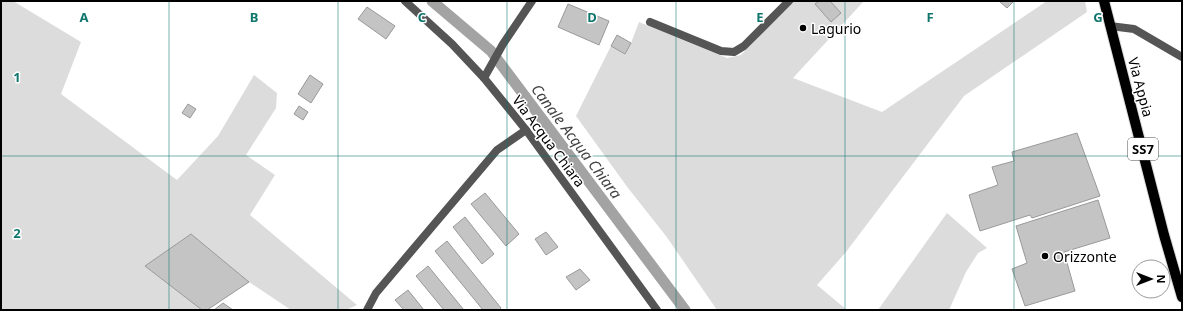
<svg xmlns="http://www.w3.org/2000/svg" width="1183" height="311" font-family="'Noto Sans',sans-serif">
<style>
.green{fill:#dcdcdc}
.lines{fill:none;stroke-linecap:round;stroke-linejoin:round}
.canal{stroke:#a3a3a3;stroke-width:11}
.building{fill:#c4c4c4;stroke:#999}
.primary-casing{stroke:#dbdbdb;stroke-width:12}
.minor{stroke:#555;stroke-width:8}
.primary{stroke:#000;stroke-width:10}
.grid{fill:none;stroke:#0f766e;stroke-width:1;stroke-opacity:0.55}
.poi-dot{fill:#000;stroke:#fff;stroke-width:1.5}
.labels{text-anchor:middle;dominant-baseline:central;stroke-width:3;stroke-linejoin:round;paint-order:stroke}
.shield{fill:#fff;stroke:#4c4c4c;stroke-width:1}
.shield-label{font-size:13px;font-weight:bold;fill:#000}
.poi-label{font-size:14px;fill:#000;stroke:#fff;text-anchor:start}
.street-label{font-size:14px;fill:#000;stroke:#fff}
.water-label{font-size:15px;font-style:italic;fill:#444;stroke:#fff}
.grid-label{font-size:13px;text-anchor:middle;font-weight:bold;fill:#0f766e;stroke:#fff;stroke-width:3;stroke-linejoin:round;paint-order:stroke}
</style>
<rect width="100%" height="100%" fill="#fff"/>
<!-- green -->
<g class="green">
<polygon points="1,1 13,1 81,42 61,94 177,180 218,136 254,75 277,93 276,108 246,155 275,175 250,215 357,305 346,310 291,310 249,282 191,234 145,266 202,310 1,310"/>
<polygon points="794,1 864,1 793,78 882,112 1047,1 1085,1 1087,12 964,96 846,252 817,285 847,310 717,310 666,236 628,188 576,116 611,46 625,54 631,43 639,22 727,58 741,55"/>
<polygon points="947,213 987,248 978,253 966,272 949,310 878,310"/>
</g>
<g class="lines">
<!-- canal -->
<polyline class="canal" points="432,1 491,51 685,310"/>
</g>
<!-- building -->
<g class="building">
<polygon points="819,1 830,1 841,13 831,22 815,4"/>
<polygon points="999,1 1014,1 1007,8"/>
<polygon points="568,4 609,21 599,45 558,27"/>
<polygon points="367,7 395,26 386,39 358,19"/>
<polygon points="617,35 631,43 625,54 611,46"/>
<polygon points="310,75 323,84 311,103 298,94"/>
<polygon points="188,104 196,109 190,118 182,113"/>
<polygon points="299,106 308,112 303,120 294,114"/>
<polygon points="1077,133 1100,196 1032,218 1030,215 980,231 969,195 998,185 992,167 1014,161 1012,152"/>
<polygon points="485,193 519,234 506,246 471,204"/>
<polygon points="1098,200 1110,238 1064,252 1075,291 1025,306 1012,269 1027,263 1016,226"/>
<polygon points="465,217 494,254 482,264 453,227"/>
<polygon points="546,232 558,247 546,255 535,239"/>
<polygon points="191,234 249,282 207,310 202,310 145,266"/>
<polygon points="447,241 501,308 499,310 483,310 435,251"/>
<polygon points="428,266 464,310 444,310 416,276"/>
<polygon points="580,269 590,280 576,290 566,277"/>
<polygon points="408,290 424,310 404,310 395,300"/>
<polygon points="223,303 233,310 214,310"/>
</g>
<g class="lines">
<defs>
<polyline id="primary" points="1104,1 1164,235 1182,297"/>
</defs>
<!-- primary casing -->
<use href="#primary" class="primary-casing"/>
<!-- minor -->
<g class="minor">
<polyline points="405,1 452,44 484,78 526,130 657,310"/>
<polyline points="650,22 721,51 734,52 744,46 789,1"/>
<polyline points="1110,26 1134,29 1182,57"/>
<polyline points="484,78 503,44 532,1"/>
<polyline points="367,310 376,293 497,150 526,130"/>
</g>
<!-- primary -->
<use href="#primary" class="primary"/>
</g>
<!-- grid -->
<path class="grid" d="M169,1V310M338,1V310M507,1V310M676,1V310M845,1V310M1014,1V310M1,156H1182"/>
<!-- markers -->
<g class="poi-dot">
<circle cx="803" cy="28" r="4"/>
<circle cx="1045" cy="256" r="4"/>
</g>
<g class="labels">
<!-- shield labels -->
<rect class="shield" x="1128" y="138" width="30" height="22" rx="3"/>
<g class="shield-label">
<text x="1143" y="149">SS7</text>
</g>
<!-- poi labels -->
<g class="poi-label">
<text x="811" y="28">Lagurio</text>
<text x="1053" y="256">Orizzonte</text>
</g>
<!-- street labels -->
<g class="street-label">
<text transform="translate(1141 87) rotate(75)">Via Appia</text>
<text transform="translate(549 141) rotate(53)">Via Acqua Chiara</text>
</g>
<!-- water labels -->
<g class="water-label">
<text transform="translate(577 141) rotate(53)">Canale Acqua Chiara</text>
</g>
</g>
<g class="grid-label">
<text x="84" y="22">A</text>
<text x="254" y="22">B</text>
<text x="422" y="22">C</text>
<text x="592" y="22">D</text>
<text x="760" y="22">E</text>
<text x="930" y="22">F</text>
<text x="1098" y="22">G</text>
<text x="17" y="82">1</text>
<text x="17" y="238">2</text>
</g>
<!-- border -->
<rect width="1183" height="311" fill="none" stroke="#000000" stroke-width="4"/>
<!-- north arrow -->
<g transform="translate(1151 279) rotate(90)"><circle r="19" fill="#ffffff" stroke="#999999"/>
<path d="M0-3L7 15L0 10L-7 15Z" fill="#000000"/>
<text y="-6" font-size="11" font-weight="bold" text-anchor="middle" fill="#000000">N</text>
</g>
</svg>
